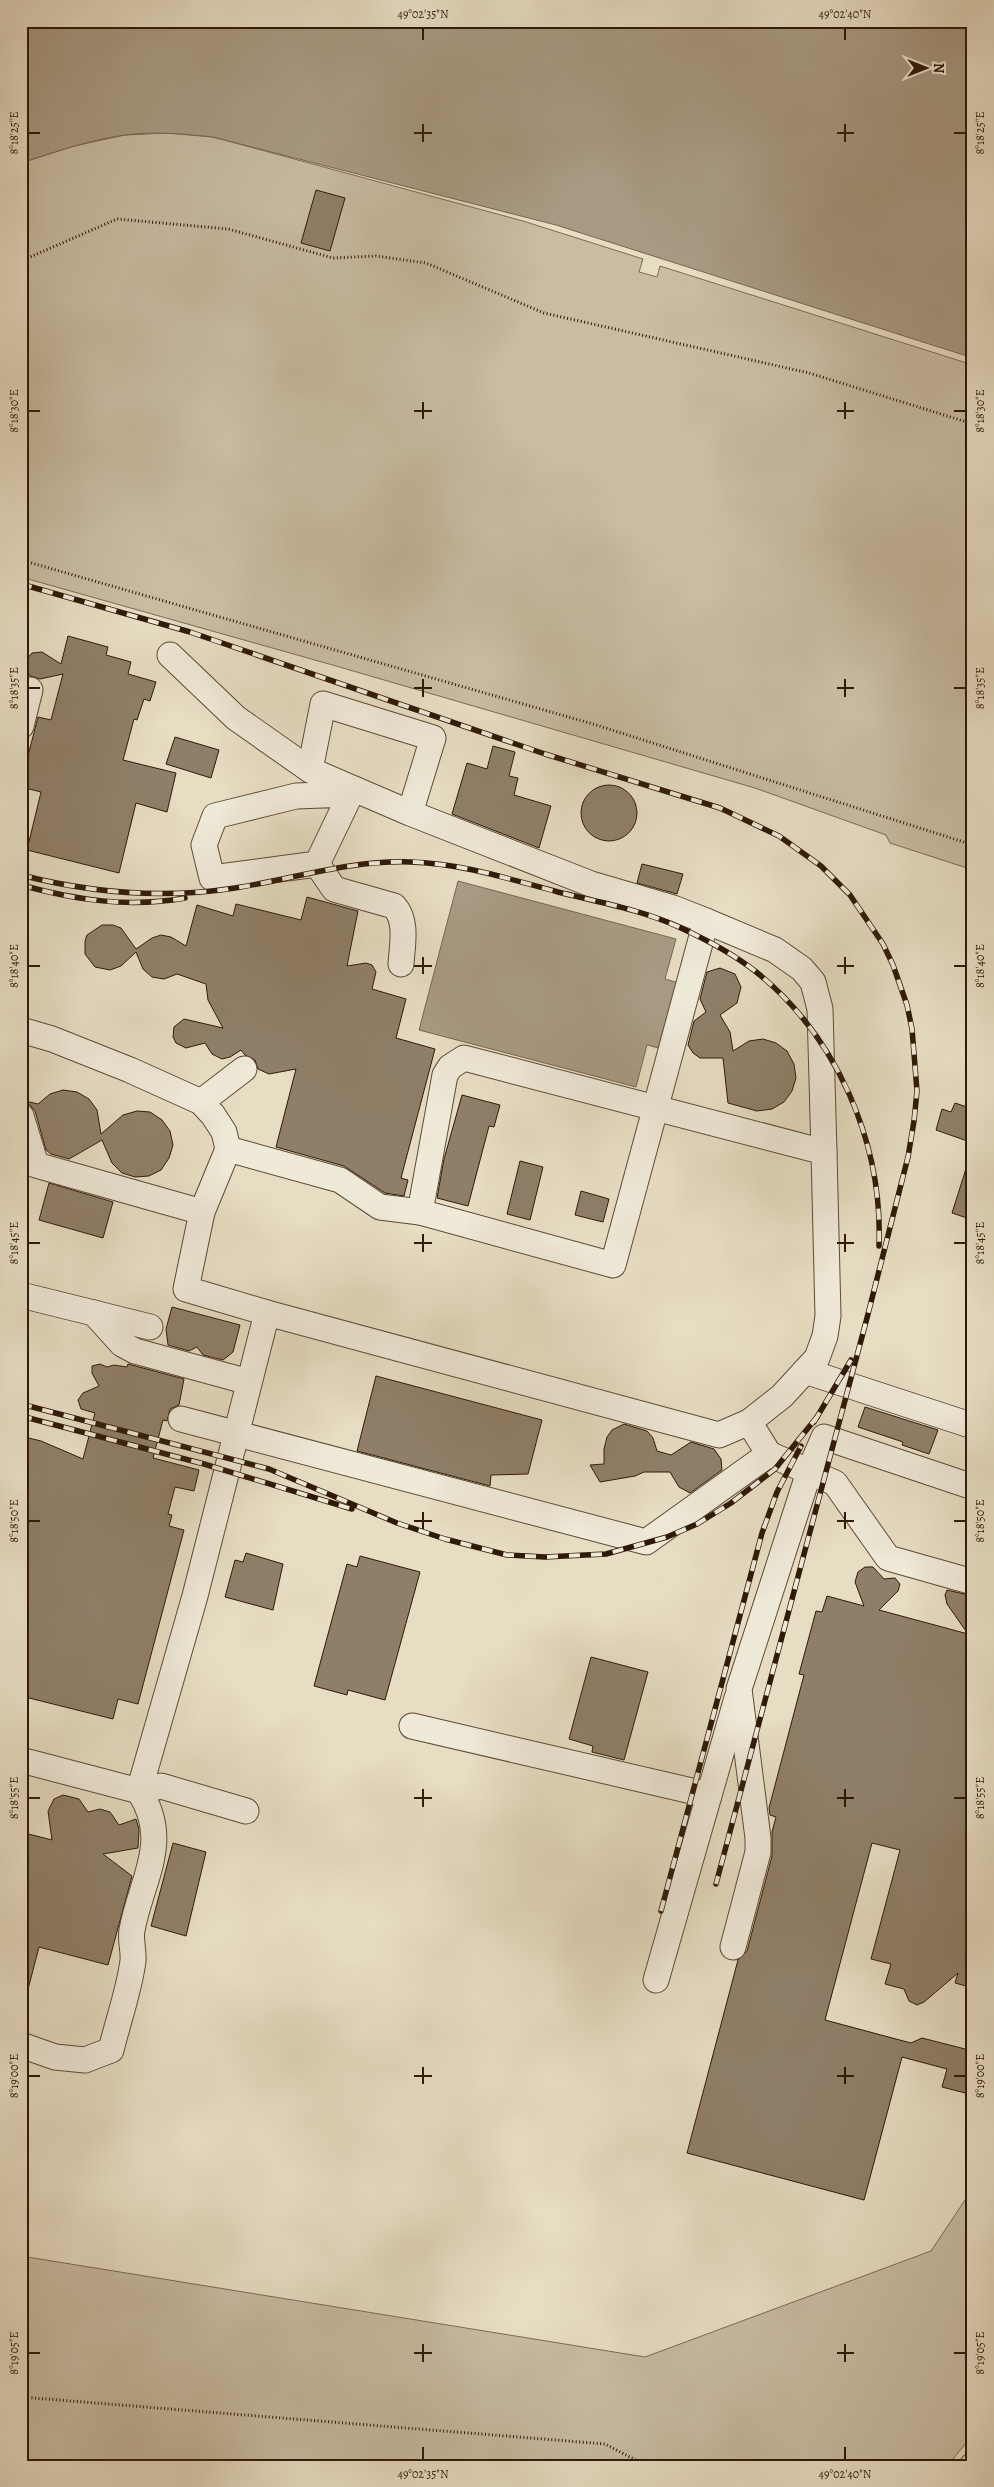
<svg xmlns="http://www.w3.org/2000/svg" width="994" height="2487" font-family="Alegreya,serif">
<style>
.green{fill:#c8bca3;stroke:#7c6a55}
.water{fill:#a89a83;stroke:#786651}
.building{fill:#8f7f69;stroke:#2f1907}
.lines{fill:none;stroke-linecap:round;stroke-linejoin:round}
.minor-casing{stroke:#5d4a36;stroke-width:27}
.path{stroke:#2f1907;stroke-width:3;stroke-dasharray:1 2.5;stroke-linecap:butt}
.minor{stroke:#efe9d8;stroke-width:25}
.rail-casing{stroke:#2f1907;stroke-width:5.5}
.rail{stroke:#efe9d8;stroke-width:4;stroke-dasharray:11;stroke-linecap:butt}
.ticks{fill:none;stroke:#2f1907;stroke-width:2}
.neatline{fill:none;stroke:#2f1907;stroke-width:2}
.ticks-label{font-size:12px;text-anchor:middle;fill:#2f1907}
</style>
<rect width="100%" height="100%" fill="#e7ddc3"/>
<filter id="stains"><feTurbulence type="fractalNoise" baseFrequency=".004" numOctaves="4"/><feColorMatrix values="0 0 0 0 .2 0 0 0 0 .09 0 0 0 0 .02 0 0 0 .5 -.17"/></filter>
<radialGradient id="worn" r=".72"><stop offset=".6" stop-color="#630" stop-opacity="0"/><stop offset="1" stop-color="#630" stop-opacity=".3"/></radialGradient>
<!-- green -->
<g class="green">
<polygon points="167,133 213,137 523,221 643,259 639,272 657,277 660,266 973,365 973,870 890,843 886,835 755,788 336,666 21,577 21,163 74,146 125,135"/>
<polygon points="973,2188 973,2435 947,2466 21,2466 21,2256 645,2357 931,2251"/>
</g>
<!-- water -->
<g class="water">
<path d="M21,21H973V358L556,225L213,137C184,134 154,131 125,135C89,140 55,152 21,163Z"/>
<polygon points="458,881 676,939 665,979 683,984 666,1050 647,1045 636,1087 419,1030"/>
</g>
<!-- building -->
<g class="building">
<polygon points="316,190 345,198 330,251 301,243"/>
<polygon points="68,636 108,647 106,655 131,662 128,674 156,682 150,701 144,699 137,720 134,719 123,760 176,773 167,812 136,803 119,873 27,850 41,792 21,787 21,783 38,717 51,720 63,674 40,679 30,676 27,671 26,660 32,653 42,652 61,664"/>
<polygon points="175,737 219,750 211,778 166,764"/>
<polygon points="493,746 515,752 509,776 518,778 514,795 551,806 539,848 452,814 467,763 487,769"/>
<circle cx="609" cy="813" r="28"/>
<polygon points="642,864 683,874 677,894 637,883"/>
<polygon points="307,897 358,911 347,966 366,963 372,965 376,972 372,989 406,999 396,1038 435,1049 401,1178 408,1180 404,1196 385,1193 344,1166 276,1147 296,1069 269,1074 258,1069 255,1060 245,1055 241,1050 230,1057 222,1059 212,1054 205,1043 186,1048 176,1043 173,1037 174,1027 184,1019 223,1028 208,1000 206,984 177,974 164,979 152,977 143,969 136,952 121,966 110,970 95,967 85,954 85,941 87,935 102,925 113,925 121,928 136,949 152,938 161,935 171,937 186,946 197,905 233,916 236,904 301,920"/>
<polygon points="720,968 735,974 741,987 737,1003 720,1015 730,1032 733,1051 749,1041 763,1039 776,1043 787,1051 794,1064 796,1078 792,1091 784,1102 772,1109 757,1111 728,1103 723,1058 700,1058 693,1053 688,1045 694,1021 706,1012 700,999 707,972"/>
<polygon points="63,1090 77,1092 89,1099 97,1110 101,1134 123,1115 137,1111 150,1112 162,1120 170,1131 173,1145 169,1158 161,1170 149,1176 135,1177 122,1173 112,1163 102,1140 69,1159 51,1154 46,1150 35,1111 30,1105 21,1100 38,1104 50,1094"/>
<polygon points="462,1095 500,1105 494,1127 489,1126 468,1206 437,1198 444,1159"/>
<polygon points="955,1103 973,1109 973,1143 936,1130 942,1109 951,1112"/>
<polygon points="970,1156 973,1156 973,1198 967,1218 952,1213"/>
<polygon points="520,1161 543,1167 530,1220 507,1214"/>
<polygon points="49,1183 113,1202 103,1238 39,1220"/>
<polygon points="581,1191 609,1199 603,1222 575,1215"/>
<polygon points="172,1307 240,1325 233,1352 223,1360 203,1355 197,1347 189,1351 168,1345 166,1329"/>
<polygon points="100,1364 107,1367 114,1365 127,1367 128,1364 184,1379 179,1405 170,1409 167,1421 163,1420 153,1458 199,1470 194,1491 175,1487 168,1514 172,1515 169,1526 184,1530 138,1704 118,1699 113,1719 21,1696 21,1436 41,1441 83,1459 95,1413 81,1409 78,1400 83,1393 99,1386 92,1373 92,1366"/>
<polygon points="376,1376 542,1420 528,1474 491,1475 490,1486 357,1451"/>
<polygon points="865,1407 938,1430 929,1454 902,1445 903,1442 858,1427"/>
<polygon points="624,1424 647,1431 653,1438 657,1451 671,1455 691,1442 714,1449 721,1459 722,1470 690,1493 679,1487 670,1472 644,1472 635,1476 600,1482 590,1465 604,1464 604,1449 607,1437 612,1430"/>
<polygon points="246,1553 283,1564 273,1610 225,1597 235,1560 243,1562"/>
<polygon points="360,1556 420,1572 385,1700 348,1690 347,1695 314,1686 347,1564 357,1567"/>
<polygon points="865,1567 873,1567 884,1579 895,1578 900,1584 898,1591 879,1610 968,1634 947,1604 945,1595 947,1590 973,1596 967,1609 973,1635 973,1988 955,1983 958,1973 924,2002 917,2005 909,2001 904,1989 885,1984 891,1964 871,1959 900,1850 872,1843 825,2020 911,2043 922,2038 973,2051 973,2095 942,2087 947,2069 902,2057 864,2200 687,2153 738,1960 747,1951 772,1856 772,1832 776,1817 770,1815 769,1808 804,1675 799,1674 816,1611 822,1612 827,1596 864,1606 855,1582 858,1572"/>
<polygon points="591,1657 648,1672 624,1760 592,1752 593,1746 569,1739"/>
<polygon points="63,1795 79,1799 88,1812 100,1809 110,1812 119,1825 136,1819 139,1829 138,1848 103,1854 132,1876 108,1965 39,1947 26,1997 21,1997 21,1832 52,1840 48,1811 54,1799"/>
<polygon points="173,1843 206,1852 186,1936 151,1926"/>
</g>
<g class="lines">
<defs>
<g id="minor">
<polyline points="170,655 236,718 310,770"/>
<polyline points="21,726 30,690"/>
<polyline points="350,794 296,796 215,816 204,845 212,878 317,864 353,789"/>
<polyline points="410,813 310,770 323,704 433,738 410,813 591,884 673,908 706,921"/>
<path d="M317,864L334,889L394,906C408,921 402,946 401,964"/>
<polyline points="21,1030 52,1039 130,1070 201,1102 213,1115 224,1132 228,1149 202,1212"/>
<polyline points="201,1102 244,1069"/>
<polyline points="21,1116 36,1165 202,1212 186,1289 267,1313 195,1596 139,1791"/>
<polyline points="228,1149 340,1180 380,1207 420,1212 445,1075 450,1067 464,1058 824,1152 828,1316 825,1336 817,1358 782,1396 749,1422 769,1454"/>
<polyline points="420,1212 613,1265 706,921 775,950 802,969 813,982 820,1009 824,1152"/>
<polyline points="21,1295 150,1327"/>
<polyline points="94,1313 122,1344 135,1351 249,1382"/>
<polyline points="267,1313 719,1435 749,1422"/>
<polyline points="805,1371 973,1426"/>
<polyline points="181,1419 646,1542 769,1454 835,1483 888,1558 973,1582"/>
<polyline points="412,1726 709,1795"/>
<path d="M21,1760L139,1791C172,1841 141,1880 132,1930C130,1940 134,1951 133,1961C129,1991 118,2021 111,2050L85,2060L55,2057L21,2045"/>
<polyline points="139,1791 161,1786 246,1811"/>
<polyline points="733,1947 758,1852 758,1838 739,1689 809,1472 824,1437 973,1487"/>
<polyline points="656,1980 737,1698"/>
<polyline points="972,2466 973,2465"/>
</g>
</defs>
<!-- minor casing -->
<use href="#minor" class="minor-casing"/>
<!-- path -->
<g class="path">
<polyline points="21,261 117,219 228,229 333,258 376,256 426,263 544,313 809,373 973,424"/>
<polyline points="21,560 593,724 973,845"/>
<polyline points="21,2397 605,2444 647,2466"/>
</g>
<!-- minor -->
<use href="#minor" class="minor"/>
<defs>
<g id="rail">
<polyline points="21,584 190,632 545,754 720,808 779,836 821,866 850,895 883,944 893,965 907,1005 912,1029 917,1091 914,1121 908,1157 867,1318 716,1884"/>
<path d="M21,875C91,893 163,899 235,888C293,879 350,860 410,862C460,863 509,879 558,892C598,902 643,910 681,928C707,940 733,954 755,971C837,1036 883,1143 879,1246"/>
<path d="M21,885C75,900 129,908 185,898"/>
<polyline points="21,1404 269,1469 397,1523 445,1539 507,1555 545,1557 606,1554 667,1537 697,1524 731,1503 775,1469 817,1417"/>
<polyline points="21,1416 204,1464 352,1509"/>
<polyline points="814,1422 851,1360"/>
<polyline points="661,1911 762,1533 777,1492 801,1446"/>
</g>
</defs>
<!-- rail casing -->
<use href="#rail" class="rail-casing"/>
<!-- rail -->
<use href="#rail" class="rail"/>
</g>
<!-- ticks -->
<path class="ticks" d="M423,28V40M845,28V40M423,124V142M845,124V142M28,133H40M414,133H432M837,133H854M954,133H966M423,402V419M845,402V419M28,411H40M414,411H432M837,411H854M954,411H966M423,679V697M845,679V697M28,688H40M414,688H432M837,688H854M954,688H966M423,957V974M845,957V974M28,966H40M414,966H432M837,966H854M954,966H966M423,1234V1252M845,1234V1252M28,1243H40M414,1243H432M837,1243H854M954,1243H966M423,1512V1529M845,1512V1529M28,1521H40M414,1521H432M837,1521H854M954,1521H966M423,1789V1807M845,1789V1807M28,1798H40M414,1798H432M837,1798H854M954,1798H966M423,2067V2084M845,2067V2084M28,2076H40M414,2076H432M837,2076H854M954,2076H966M423,2344V2362M845,2344V2362M28,2353H40M414,2353H432M837,2353H854M954,2353H966M423,2447V2460M845,2447V2460"/>
<!-- margin -->
<rect width="994" height="2487" fill="none" stroke="#e7ddc3" stroke-width="55"/>
<!-- north arrow -->
<g transform="translate(926 68) rotate(90)" stroke="#efe9d8" stroke-width="4" paint-order="stroke">
<path d="M0-4L9 19L0 12L-9 19Z" fill="#2f1907"/>
<text y="-8" font-size="14" font-weight="bold" text-anchor="middle" fill="#2f1907">N</text>
</g>
<rect x="28" y="28" width="938" height="2432" class="neatline"/>
<g class="ticks-label">
<text x="423" y="18">49°02'35"N</text>
<text x="845" y="18">49°02'40"N</text>
<text transform="translate(980 133) rotate(-90)" y="4">8°18'25"E</text>
<text transform="translate(14 133) rotate(-90)" y="4">8°18'25"E</text>
<text transform="translate(980 411) rotate(-90)" y="4">8°18'30"E</text>
<text transform="translate(14 411) rotate(-90)" y="4">8°18'30"E</text>
<text transform="translate(14 688) rotate(-90)" y="4">8°18'35"E</text>
<text transform="translate(980 688) rotate(-90)" y="4">8°18'35"E</text>
<text transform="translate(980 966) rotate(-90)" y="4">8°18'40"E</text>
<text transform="translate(14 966) rotate(-90)" y="4">8°18'40"E</text>
<text transform="translate(980 1243) rotate(-90)" y="4">8°18'45"E</text>
<text transform="translate(14 1243) rotate(-90)" y="4">8°18'45"E</text>
<text transform="translate(980 1521) rotate(-90)" y="4">8°18'50"E</text>
<text transform="translate(14 1521) rotate(-90)" y="4">8°18'50"E</text>
<text transform="translate(980 1798) rotate(-90)" y="4">8°18'55"E</text>
<text transform="translate(14 1798) rotate(-90)" y="4">8°18'55"E</text>
<text transform="translate(980 2076) rotate(-90)" y="4">8°19'00"E</text>
<text transform="translate(14 2076) rotate(-90)" y="4">8°19'00"E</text>
<text transform="translate(980 2353) rotate(-90)" y="4">8°19'05"E</text>
<text transform="translate(14 2353) rotate(-90)" y="4">8°19'05"E</text>
<text x="423" y="2478">49°02'35"N</text>
<text x="845" y="2478">49°02'40"N</text>
</g>
<rect width="100%" height="100%" filter="url(#stains)"/>
<rect width="100%" height="100%" fill="url(#worn)"/>
</svg>
